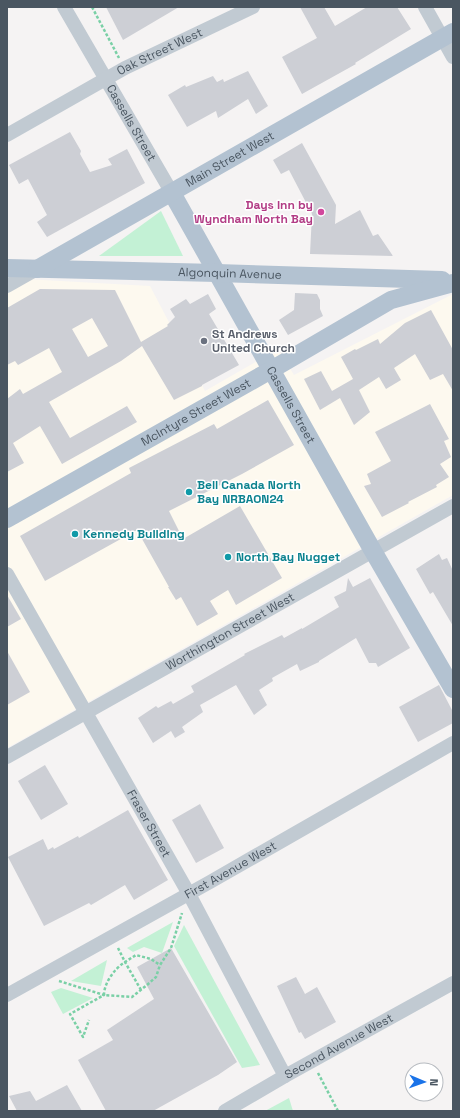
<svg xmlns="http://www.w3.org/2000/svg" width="460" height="1118" font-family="'Space Grotesk',sans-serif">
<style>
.commercial{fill:#fdf9ef}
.green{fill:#c3f1d5}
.building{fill:#cdcfd5;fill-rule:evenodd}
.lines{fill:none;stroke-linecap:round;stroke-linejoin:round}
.path{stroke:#7ad0a6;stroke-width:2.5;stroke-dasharray:3 2;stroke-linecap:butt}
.minor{stroke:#c1cad2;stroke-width:14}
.major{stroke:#b3c2d1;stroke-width:18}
.hotel-dot{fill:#d1479c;stroke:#fff;stroke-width:1.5}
.worship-dot{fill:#6b7280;stroke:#fff;stroke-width:1.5}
.culture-dot{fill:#0f9aa8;stroke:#fff;stroke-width:1.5}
.labels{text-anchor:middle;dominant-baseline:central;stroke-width:3;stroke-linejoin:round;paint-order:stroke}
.street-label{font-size:12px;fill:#4a5661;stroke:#fff}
.hotel-label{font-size:12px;font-weight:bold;fill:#b23c85;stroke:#fff;text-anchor:end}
.worship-label{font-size:12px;font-weight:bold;fill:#5b616d;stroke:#fff;text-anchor:start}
.culture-label{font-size:12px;font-weight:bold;fill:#0d838f;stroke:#fff;text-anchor:start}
</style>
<rect width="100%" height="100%" fill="#f5f3f3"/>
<!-- commercial -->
<polygon class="commercial" points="7,278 150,286 205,391 278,349 294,375 453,294 453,495 7,748"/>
<!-- green -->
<g class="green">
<polygon points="161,211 183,256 99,256"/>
<polygon points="173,922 162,953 144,947 133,952 127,948"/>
<polygon points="184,925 260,1065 242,1068 174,946"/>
<polygon points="107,960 101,986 71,981"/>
<polygon points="61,988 93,998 63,1014 51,992"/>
<polygon points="289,1098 293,1111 265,1111"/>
</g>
<!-- building -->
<g class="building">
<polygon points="106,7 179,7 123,40"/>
<polygon points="300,7 324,7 335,26 367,7 397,7 411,29 355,63 356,64 302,94 282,57 317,38"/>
<polygon points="248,71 268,106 256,114 248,99 218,118 216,111 187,127 168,95 185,85 186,87 213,76 217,82 223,79 224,82"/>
<polygon points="70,132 81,151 80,154 90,172 112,165 108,159 127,149 145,183 47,237 37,222 47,215 28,179 19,184 9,165"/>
<polygon points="302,143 336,205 335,224 360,210 373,236 378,234 393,256 310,254 312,214 289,170 281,174 273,160"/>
<path d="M40,289L115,290L141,342L168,326L167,325L175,317L170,309L186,299L190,304L208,294L216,309L209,314L239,365L202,385V386L174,400L142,346L121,361L49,402L70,438L127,406L137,422L62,464L40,426L13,443L24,463L7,472V399L20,389L23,394L62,372L49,348L18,365L15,361L7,365V308ZM92,318L108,346L88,357L72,329Z"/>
<polygon points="295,293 317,294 320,300 320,309 323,316 288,335 279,320 294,310"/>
<polygon points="431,310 453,350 453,391 443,374 430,380 415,354 394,368 401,380 386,389 379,377 359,390 370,412 354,425 340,398 320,410 304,379 321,371 332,391 353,379 341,357 355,349 356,350 378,339 380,344 405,323"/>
<polygon points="268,400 294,445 242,474 169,511 183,539 240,506 282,578 236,605 228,590 210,601 218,614 197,626 181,597 176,600 168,587 169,587 137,530 45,581 20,536 131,473 129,468 214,424 217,429"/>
<polygon points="430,404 449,439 444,441 451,457 440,464 449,477 436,485 437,487 408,502 409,503 382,517 364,486 371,484 367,474 391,461 375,432"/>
<polygon points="439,554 442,560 447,558 453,571 453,626 433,592 430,594 416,569"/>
<polygon points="348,578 353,587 370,578 410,648 378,667 376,663 369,663 356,638 319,661 319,662 300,671 297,664 272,678 273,681 259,690 267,705 254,715 236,685 200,705 203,712 182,727 185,732 175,738 171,731 153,743 138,718 156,706 158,708 171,701 173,704 194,692 191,686 245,655 244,654 282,635 284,638 302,628 302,629 339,607 334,597 346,591"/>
<polygon points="7,595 21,619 7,627"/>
<polygon points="7,651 30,692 7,705"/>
<polygon points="439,685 453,712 453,723 418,742 399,707"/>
<polygon points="45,765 68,804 41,820 18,781"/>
<polygon points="200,804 224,848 196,863 172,820"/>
<polygon points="128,810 168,880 134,900 125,885 91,905 89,903 44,926 8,857 43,839 48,850 53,847 54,849 78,836 79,838"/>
<polygon points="171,948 237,1062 218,1075 153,1111 106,1111 78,1060 113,1040 107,1030 154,999 137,967"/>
<polygon points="296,977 305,994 317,987 336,1022 305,1039 301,1032 299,1033 277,986"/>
<polygon points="67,1085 82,1111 17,1111 9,1096 30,1091 36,1101"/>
</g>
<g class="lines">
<!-- path -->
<g class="path">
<polyline points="92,7 119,58"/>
<polyline points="118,948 125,962 136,955 151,959 160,965"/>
<polyline points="59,981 104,995 70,1014 83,1037 89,1020"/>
<path d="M141,990L125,962C115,968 104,983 104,995L132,997L147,985L156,977L160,965L171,948L182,913"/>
<polyline points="318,1073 338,1111"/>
</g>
<!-- minor -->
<g class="minor">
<path id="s1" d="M64,7L172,193"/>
<polyline points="425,7 453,57"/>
<path id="s2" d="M7,135L125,68L253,7"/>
<polyline points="7,286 37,269"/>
<path id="s3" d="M7,574L189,894L285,1076"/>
<path id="s4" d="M7,757L453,506"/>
<path id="s5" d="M7,995L210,882L453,743"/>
<path id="s6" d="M225,1111L285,1076L453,983"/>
</g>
<!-- major -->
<g class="major">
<path id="s7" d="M172,193L373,551L453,689"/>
<path id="s8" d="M7,268L217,273L442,280"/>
<path id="s9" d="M37,269L453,32"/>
<path id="s10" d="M7,519L271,370L391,300L453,283"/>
</g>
</g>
<!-- markers -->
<circle class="hotel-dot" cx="321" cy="212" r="4"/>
<circle class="worship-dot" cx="204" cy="341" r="4"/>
<g class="culture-dot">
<circle cx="189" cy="492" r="4"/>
<circle cx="75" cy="534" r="4"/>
<circle cx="228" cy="557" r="4"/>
</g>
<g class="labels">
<!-- street labels -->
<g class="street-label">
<text stroke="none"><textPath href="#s2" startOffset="174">Oak Street West</textPath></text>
<text stroke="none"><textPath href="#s1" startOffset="134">Cassells Street</textPath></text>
<text stroke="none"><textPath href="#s9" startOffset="222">Main Street West</textPath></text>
<text stroke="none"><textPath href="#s8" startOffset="223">Algonquin Avenue</textPath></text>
<text stroke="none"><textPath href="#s7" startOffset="243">Cassells Street</textPath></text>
<text stroke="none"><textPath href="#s10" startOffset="217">McIntyre Street West</textPath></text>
<text stroke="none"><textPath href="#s4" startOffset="256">Worthington Street West</textPath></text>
<text stroke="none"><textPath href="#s3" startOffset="287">Fraser Street</textPath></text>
<text stroke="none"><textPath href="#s5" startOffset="256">First Avenue West</textPath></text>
<text stroke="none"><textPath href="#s6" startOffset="131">Second Avenue West</textPath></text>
</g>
<!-- hotel labels -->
<g class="hotel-label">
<text x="313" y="205">Days Inn by<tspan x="313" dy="14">Wyndham North Bay</tspan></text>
</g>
<!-- worship labels -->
<g class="worship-label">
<text x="212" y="334">St Andrews<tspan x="212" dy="14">United Church</tspan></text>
</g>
<!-- culture labels -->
<g class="culture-label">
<text x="197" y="485">Bell Canada North<tspan x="197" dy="14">Bay NRBAON24</tspan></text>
<text x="83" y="534">Kennedy Building</text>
<text x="236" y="557">North Bay Nugget</text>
</g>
</g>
<!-- border -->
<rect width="460" height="1118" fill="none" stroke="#4a5661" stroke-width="16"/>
<!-- north arrow -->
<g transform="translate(424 1082) rotate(92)"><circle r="19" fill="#ffffff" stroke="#b7bbc0"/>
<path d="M0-3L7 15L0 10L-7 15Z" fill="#1a73e8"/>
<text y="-6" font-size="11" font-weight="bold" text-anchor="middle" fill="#4a5661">N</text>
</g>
</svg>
